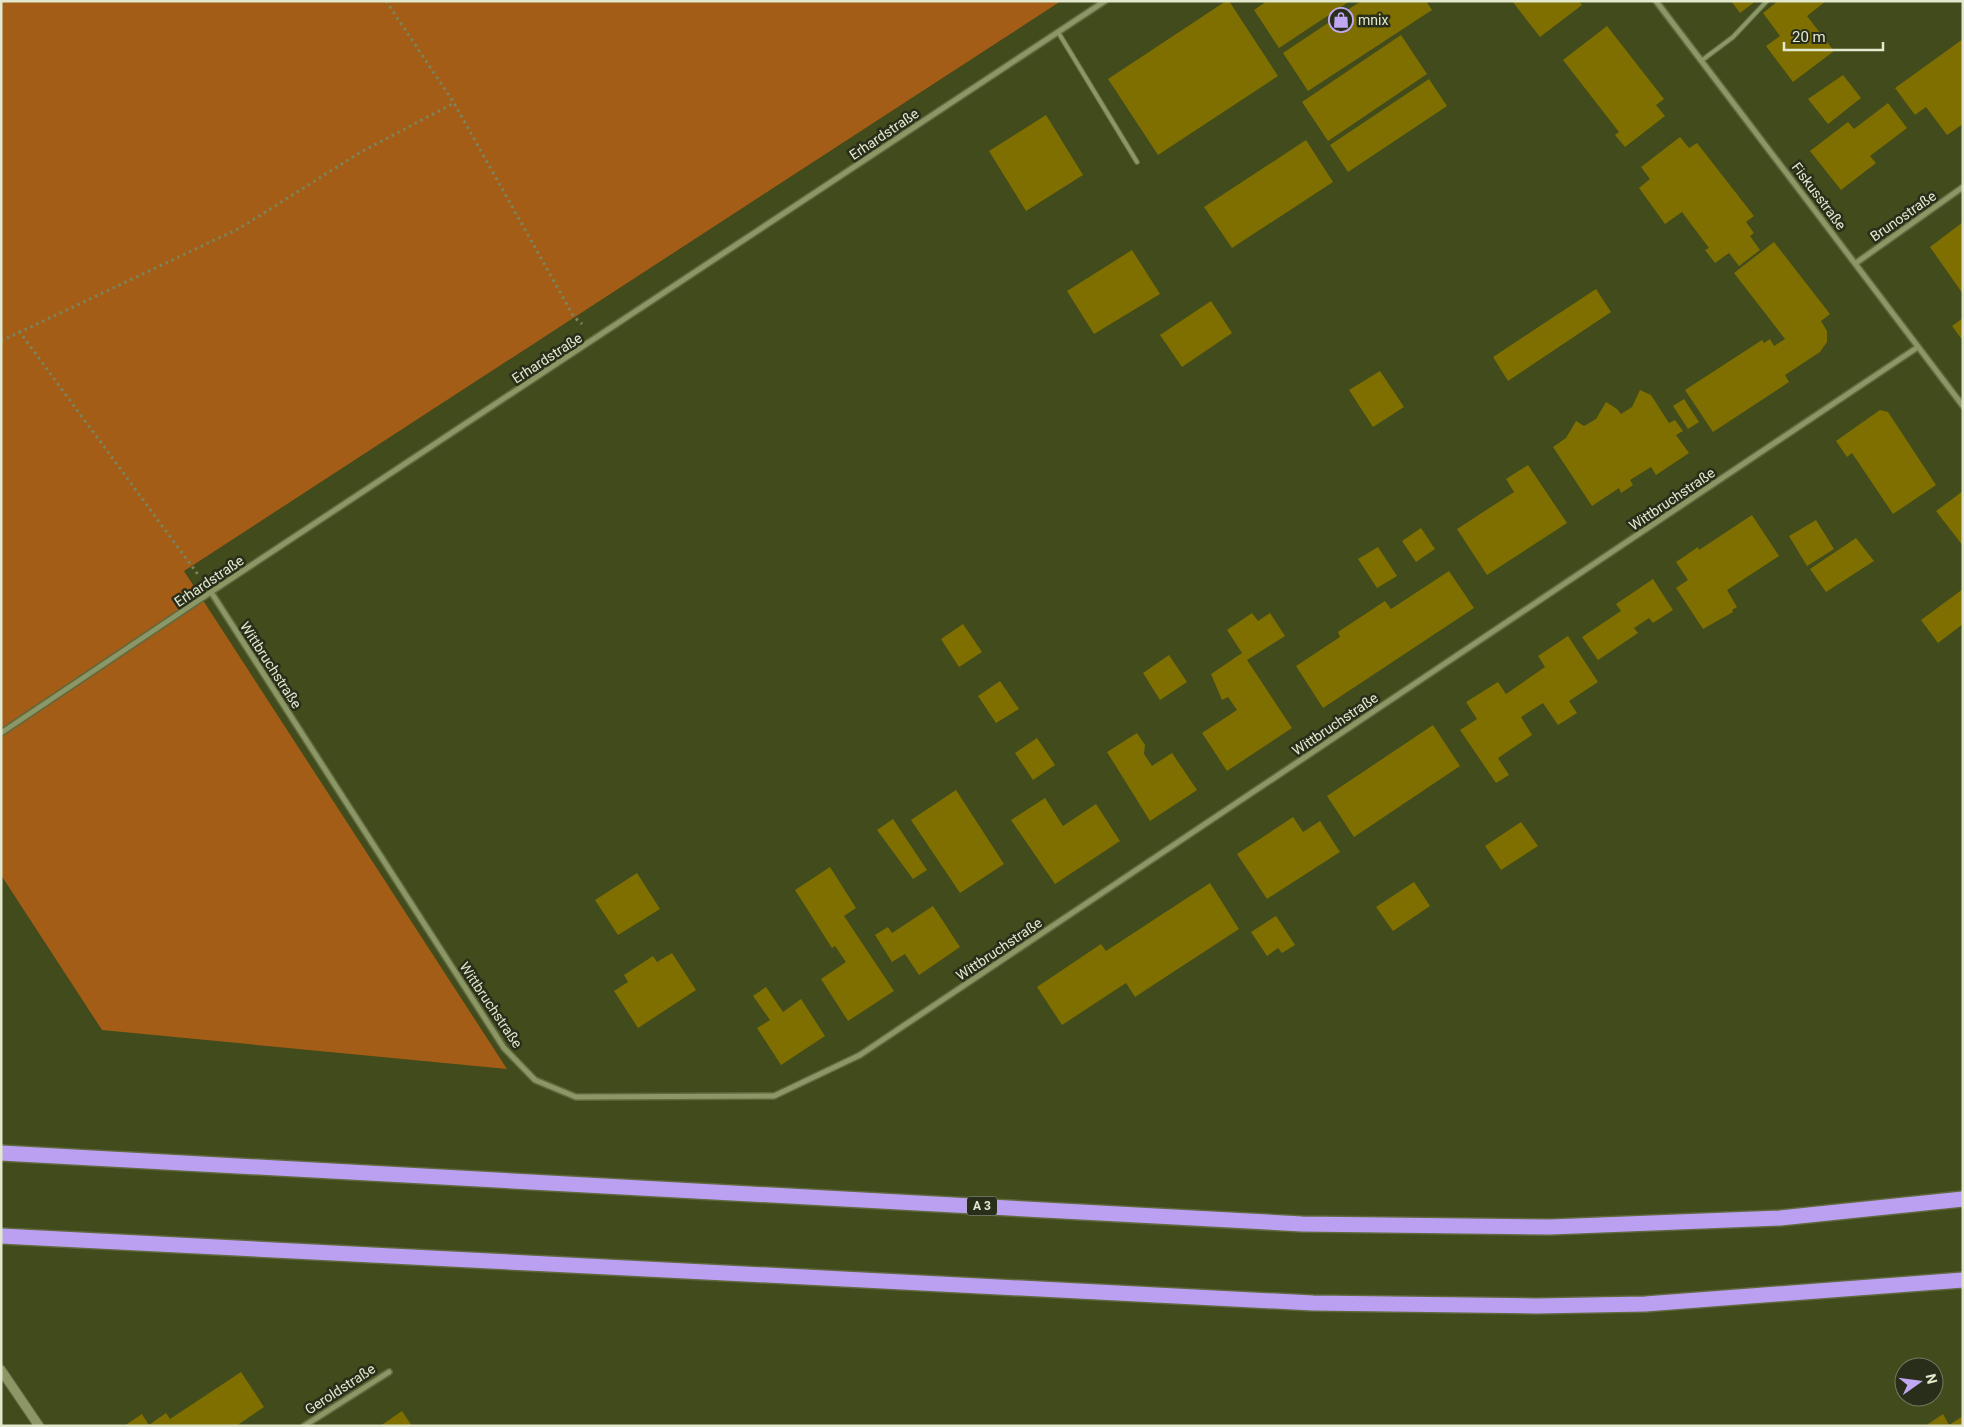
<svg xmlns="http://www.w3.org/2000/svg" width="1964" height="1427" font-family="Roboto,sans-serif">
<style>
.green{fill:#a35d16}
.building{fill:#7f6f00}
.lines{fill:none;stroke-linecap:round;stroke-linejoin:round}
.service-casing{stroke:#60683e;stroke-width:6}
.minor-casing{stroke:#60683e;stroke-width:8}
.tertiary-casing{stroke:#60683e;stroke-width:11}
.motorway-casing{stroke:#60683e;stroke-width:18}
.path{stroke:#7b845c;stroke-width:3;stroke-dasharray:2.5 4;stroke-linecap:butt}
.service{stroke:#8b9765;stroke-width:4}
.minor{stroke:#8b9765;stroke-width:5}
.tertiary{stroke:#8b9765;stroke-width:9}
.motorway{stroke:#bba0f2;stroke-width:15}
.labels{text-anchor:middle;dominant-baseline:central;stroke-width:5;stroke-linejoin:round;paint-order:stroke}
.shield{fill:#292e1a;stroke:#aab198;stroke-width:1}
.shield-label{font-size:12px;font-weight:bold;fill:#e2e9ce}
.poi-label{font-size:14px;fill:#e2e9ce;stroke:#292e1a;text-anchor:start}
.street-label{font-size:14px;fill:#e2e9ce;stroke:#292e1a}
</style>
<rect width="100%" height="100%" fill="#414b1b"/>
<!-- green -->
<polygon class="green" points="1,1 1061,1 184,571 507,1069 102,1030 1,875"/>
<!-- building -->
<g class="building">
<polygon points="1226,1 1229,1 1278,76 1158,155 1108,79"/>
<polygon points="1267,1 1350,1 1279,48 1254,10"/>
<polygon points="1361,1 1426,1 1432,10 1308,91 1283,53"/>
<polygon points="1512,1 1579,1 1582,5 1540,37"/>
<polygon points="1731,1 1756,1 1740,13"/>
<polygon points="1778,1 1826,1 1807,16 1834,51 1793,82 1766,46 1780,36 1763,13"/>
<polygon points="1607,26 1664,99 1656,105 1665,116 1625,147 1615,135 1619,132 1563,60"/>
<polygon points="1401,35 1427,74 1328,141 1302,102"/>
<polygon points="1963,39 1963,124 1947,135 1926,107 1915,115 1895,88"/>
<polygon points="1843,75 1861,98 1828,124 1808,99"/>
<polygon points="1429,79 1447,106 1348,172 1330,145"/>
<polygon points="1888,103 1907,128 1870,156 1876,163 1841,190 1810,151 1848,122 1854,129"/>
<polygon points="1046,115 1083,175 1026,211 989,151"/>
<polygon points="1680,137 1689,148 1697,143 1754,216 1746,222 1754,233 1750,236 1760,250 1739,266 1729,253 1715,263 1705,250 1709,248 1682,212 1665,224 1639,188 1650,179 1641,167"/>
<polygon points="1306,140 1333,182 1232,248 1204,207"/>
<polygon points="1963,222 1963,294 1930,247"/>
<polygon points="1774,242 1830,314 1821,321 1827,331 1827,342 1820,352 1785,375 1789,382 1713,432 1685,390 1762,340 1764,343 1770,339 1774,346 1785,339 1734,273"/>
<polygon points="1132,250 1160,294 1094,334 1067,291"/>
<polygon points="1596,289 1611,312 1508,381 1493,357"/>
<polygon points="1211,301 1232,333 1182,367 1160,335"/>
<polygon points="1963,318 1963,341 1952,326"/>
<polygon points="1380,371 1404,407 1373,427 1349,390"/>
<polygon points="1640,390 1651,395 1669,423 1675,420 1683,431 1676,435 1689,453 1656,475 1651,467 1630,480 1633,485 1621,493 1619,488 1592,506 1553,447 1566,438 1576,421 1584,426 1596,419 1606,402 1617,409 1621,414 1632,407"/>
<polygon points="1684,399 1699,422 1688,429 1673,406"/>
<polygon points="1880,410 1888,412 1936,485 1893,514 1852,453 1847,457 1836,441"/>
<polygon points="1528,465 1567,523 1487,575 1457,529 1514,492 1506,479"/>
<polygon points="1963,491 1963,546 1936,511"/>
<polygon points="1752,515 1779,556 1727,590 1737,607 1732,610 1733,612 1703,629 1676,588 1688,580 1676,562 1698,547 1699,550"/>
<polygon points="1816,520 1834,549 1807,566 1789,536"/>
<polygon points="1421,528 1435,549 1416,562 1402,541"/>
<polygon points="1856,538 1874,561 1826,592 1810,569"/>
<polygon points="1378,547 1397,576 1377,588 1358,559"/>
<polygon points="1449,571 1474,608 1323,708 1296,666 1340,637 1338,632 1385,601 1391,609"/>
<polygon points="1653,579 1673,610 1653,623 1649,618 1634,628 1638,633 1598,660 1582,637 1621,611 1616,604"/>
<polygon points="1963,589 1963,624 1938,643 1921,620"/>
<polygon points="1252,613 1258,621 1270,613 1285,636 1247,660 1292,728 1227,771 1202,733 1237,710 1228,697 1222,700 1211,674 1242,653 1227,630"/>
<polygon points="963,624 982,652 959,667 941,639"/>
<polygon points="1568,636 1598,682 1569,701 1577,713 1558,725 1543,703 1521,717 1532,735 1498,758 1509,775 1496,783 1460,730 1477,719 1466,702 1498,682 1506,694 1545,667 1538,656"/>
<polygon points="1169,655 1187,682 1160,700 1143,673"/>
<polygon points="1000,681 1019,709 996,723 978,696"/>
<polygon points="1433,725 1460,766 1354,837 1327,796"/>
<polygon points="1137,733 1145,745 1144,754 1152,766 1172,753 1197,790 1150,821 1107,752"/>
<polygon points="1037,738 1055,765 1033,780 1015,753"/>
<polygon points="956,790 1004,864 960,893 911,820"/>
<polygon points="1045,798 1063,826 1096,804 1120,841 1055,884 1011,820"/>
<polygon points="1293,817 1303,832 1320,821 1340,852 1267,899 1237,854"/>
<polygon points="893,819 927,870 913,879 877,830"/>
<polygon points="1521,822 1538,846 1501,870 1485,846"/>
<polygon points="830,867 856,908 844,916 894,991 848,1021 821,979 846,962 835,946 832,948 795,890"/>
<polygon points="637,873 660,909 618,935 595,900"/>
<polygon points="1414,882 1430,906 1393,931 1376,907"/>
<polygon points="1210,883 1239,929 1135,997 1126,983 1062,1025 1037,987 1101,944 1106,951"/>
<polygon points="933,906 960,947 919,975 905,954 892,962 875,935 888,927 892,933"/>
<polygon points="1276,916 1295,945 1282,953 1278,948 1267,956 1251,932"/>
<polygon points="672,953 696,990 638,1028 614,991 628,982 624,975 653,956 657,962"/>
<polygon points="766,987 783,1012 801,999 825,1036 781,1065 757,1028 770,1020 753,996"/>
<polygon points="241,1372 264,1407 236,1426 124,1426 142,1414 149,1425 166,1413 170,1419"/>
<polygon points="402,1411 412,1426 380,1426"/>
<polygon points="1943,1414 1949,1425 1963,1416 1963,1426 1925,1426"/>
</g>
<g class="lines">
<defs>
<g id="service">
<polyline points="1058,32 1137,162"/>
<polyline points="1701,61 1733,37 1767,1"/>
</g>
<g id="minor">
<polyline points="1656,1 1963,406"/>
<polyline points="1856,263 1963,187"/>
<polyline points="211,592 504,1048 535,1080 576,1097 774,1096 860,1055 1918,347"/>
<polyline points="1,733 211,592 1105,1"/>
<polyline points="304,1426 389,1372"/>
</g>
<polyline id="tertiary" points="1,1370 39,1426"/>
<g id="motorway">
<polyline points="1,1153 1302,1224 1550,1227 1780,1218 1963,1199"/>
<polyline points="1,1236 1313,1303 1536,1306 1645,1304 1963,1280"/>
</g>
</defs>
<!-- service casing -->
<use href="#service" class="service-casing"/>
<!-- minor casing -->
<use href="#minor" class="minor-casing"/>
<!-- tertiary casing -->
<use href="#tertiary" class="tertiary-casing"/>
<!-- motorway casing -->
<use href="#motorway" class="motorway-casing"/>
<!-- path -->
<g class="path">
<polyline points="386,1 454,103 574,317 582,324"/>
<polyline points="19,331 199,576"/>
<polyline points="1,341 240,228 359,153 454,103"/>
</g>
<!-- service -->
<use href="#service" class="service"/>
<!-- minor -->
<use href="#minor" class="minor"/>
<!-- tertiary -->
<use href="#tertiary" class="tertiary"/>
<!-- motorway -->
<use href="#motorway" class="motorway"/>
</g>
<!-- icons -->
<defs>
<symbol id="shop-ring" viewBox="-11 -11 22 22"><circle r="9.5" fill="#292e1a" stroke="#c1a8f3" stroke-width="1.5"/><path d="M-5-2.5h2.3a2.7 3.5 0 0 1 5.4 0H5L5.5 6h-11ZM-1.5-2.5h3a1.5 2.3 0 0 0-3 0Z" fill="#c1a8f3"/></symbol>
</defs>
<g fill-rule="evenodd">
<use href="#shop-ring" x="1327" y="6" width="28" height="28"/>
</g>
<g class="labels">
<!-- shield labels -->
<rect class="shield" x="967" y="1196.5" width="30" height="19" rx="4"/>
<g class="shield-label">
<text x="982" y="1206">A 3</text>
</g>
<!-- poi labels -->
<g class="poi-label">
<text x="1358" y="20">mnix</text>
</g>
<!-- street labels -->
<g class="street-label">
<text transform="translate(884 134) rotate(-34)">Erhardstraße</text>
<text transform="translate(1819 196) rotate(53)">Fiskusstraße</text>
<text transform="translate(1903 216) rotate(-35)">Brunostraße</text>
<text transform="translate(547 358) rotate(-33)">Erhardstraße</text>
<text transform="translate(1672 499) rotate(-34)">Wittbruchstraße</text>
<text transform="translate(209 581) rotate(-34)">Erhardstraße</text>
<text transform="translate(271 665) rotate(57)">Wittbruchstraße</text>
<text transform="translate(1335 724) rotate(-34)">Wittbruchstraße</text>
<text transform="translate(999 949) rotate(-34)">Wittbruchstraße</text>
<text transform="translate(491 1005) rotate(56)">Wittbruchstraße</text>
<text transform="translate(340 1389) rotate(-33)">Geroldstraße</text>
</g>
</g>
<!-- border -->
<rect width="1964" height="1427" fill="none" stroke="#e2e9ce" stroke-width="5"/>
<!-- north arrow -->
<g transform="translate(1919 1382) rotate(76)"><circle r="24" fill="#292e1a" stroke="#737962"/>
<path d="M0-4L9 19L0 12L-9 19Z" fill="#c1a8f3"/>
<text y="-8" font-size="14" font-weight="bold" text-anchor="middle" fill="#e2e9ce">N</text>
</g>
<!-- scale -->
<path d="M1784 42v8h99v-8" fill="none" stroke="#e2e9ce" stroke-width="2.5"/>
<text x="1792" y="42" font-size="15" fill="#e2e9ce" stroke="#292e1a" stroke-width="4" paint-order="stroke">20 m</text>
</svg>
